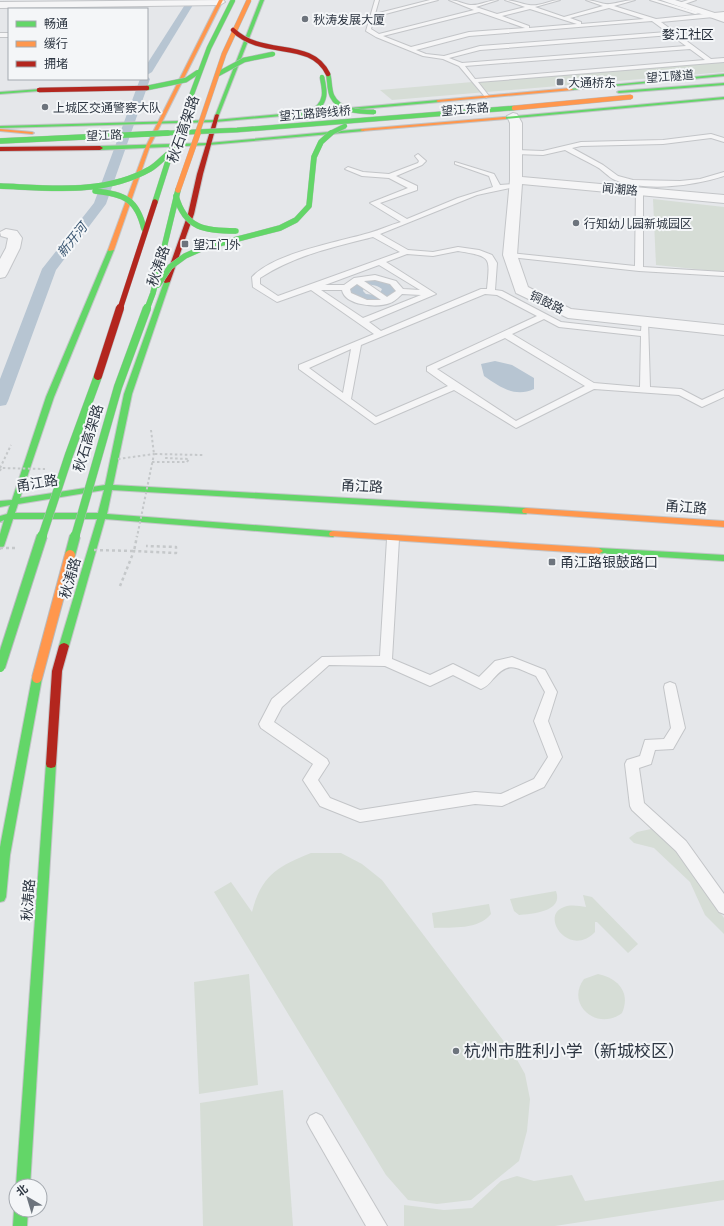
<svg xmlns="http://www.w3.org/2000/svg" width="724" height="1226" font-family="'IBM Plex Sans','Noto Sans SC',sans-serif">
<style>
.green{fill:#d6ddd6}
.water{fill:#b7c5d2}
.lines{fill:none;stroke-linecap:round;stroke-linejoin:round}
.canal{fill:#b7c5d2;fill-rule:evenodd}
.lane-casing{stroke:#c3c5c8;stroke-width:2}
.street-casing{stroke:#c3c5c8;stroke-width:2}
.fast-casing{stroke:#c3c5c8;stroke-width:2}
.slow-casing{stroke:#c3c5c8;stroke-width:2}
.jam-casing{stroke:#c3c5c8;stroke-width:2}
.path-far1{stroke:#c5c8ca;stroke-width:2;stroke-dasharray:2.5 2.5;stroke-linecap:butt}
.path{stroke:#c5c8ca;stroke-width:2.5;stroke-dasharray:3 3;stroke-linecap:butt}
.lane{fill:#f5f5f6;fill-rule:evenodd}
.street{fill:#f5f5f6;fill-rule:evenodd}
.fast{fill:#63d668;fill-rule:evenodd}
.slow{fill:#ff974d;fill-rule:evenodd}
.jam{fill:#b3261e;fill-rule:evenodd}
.fast-bridge-far3-casing{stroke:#b8babe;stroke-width:5.5;stroke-linecap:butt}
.fast-bridge-far2-casing{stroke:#b8babe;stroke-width:6;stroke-linecap:butt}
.fast-bridge-far1-casing{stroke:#b8babe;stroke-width:9;stroke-linecap:butt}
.fast-bridge-casing{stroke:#b8babe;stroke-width:12;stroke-linecap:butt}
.slow-bridge-far2-casing{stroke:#b8babe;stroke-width:5.5;stroke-linecap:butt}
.slow-bridge-far1-casing{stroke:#b8babe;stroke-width:6;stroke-linecap:butt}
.slow-bridge-casing{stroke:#b8babe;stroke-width:12;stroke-linecap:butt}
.jam-bridge-far2-casing{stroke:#b8babe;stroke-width:5.5;stroke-linecap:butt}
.jam-bridge-far1-casing{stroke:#b8babe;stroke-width:6;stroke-linecap:butt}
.jam-bridge-casing{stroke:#b8babe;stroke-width:9;stroke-linecap:butt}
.path-bridge-far1{stroke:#c5c8ca;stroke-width:2;stroke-dasharray:2.5 2.5;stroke-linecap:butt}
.path-bridge{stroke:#c5c8ca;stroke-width:2.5;stroke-dasharray:3 3;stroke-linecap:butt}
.fast-bridge-far3{stroke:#63d668;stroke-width:4.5}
.fast-bridge-far2{stroke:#63d668;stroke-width:5.5}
.fast-bridge-far1{stroke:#63d668;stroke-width:8}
.fast-bridge{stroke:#63d668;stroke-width:10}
.slow-bridge-far2{stroke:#ff974d;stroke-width:4.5}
.slow-bridge-far1{stroke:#ff974d;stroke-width:5.5}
.slow-bridge{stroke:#ff974d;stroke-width:10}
.jam-bridge-far2{stroke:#b3261e;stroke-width:4.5}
.jam-bridge-far1{stroke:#b3261e;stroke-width:5.5}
.jam-bridge{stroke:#b3261e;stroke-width:8}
.poi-dot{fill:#6d747d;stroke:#f4f6f8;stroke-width:1.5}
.labels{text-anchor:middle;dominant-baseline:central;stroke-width:4;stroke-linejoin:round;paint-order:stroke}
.far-poi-label{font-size:12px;fill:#2d3642;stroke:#f4f6f8;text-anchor:start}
.far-street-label{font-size:12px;fill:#2d3642;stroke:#f4f6f8}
.far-quarter-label{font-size:13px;fill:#1f2733;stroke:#f4f6f8}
.far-water-label{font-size:13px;font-style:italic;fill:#3b5772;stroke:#f4f6f8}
.street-label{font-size:14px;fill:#2d3642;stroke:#f4f6f8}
.poi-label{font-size:14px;fill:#2d3642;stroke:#f4f6f8;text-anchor:start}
.near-poi-label{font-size:17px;fill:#2d3642;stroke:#f4f6f8;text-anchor:start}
</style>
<rect width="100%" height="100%" fill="#e5e7ea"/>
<!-- green -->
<g class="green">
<polygon points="724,60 724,72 392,100 380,90"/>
<polygon points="653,199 724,207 724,272 656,265"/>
<polygon points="651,829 669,843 681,858 724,918 724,934 705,915 690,882 654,848 634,843 629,838 637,832"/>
<path d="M311,853H341L362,864L382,880L515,1056L525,1074L530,1099L527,1131L519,1161L471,1200L437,1204L408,1200L386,1175L214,892L231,882L252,912C261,876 278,866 311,853Z"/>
<path d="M556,891C564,912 531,914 519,915L514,911L510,899Z"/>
<path d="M583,895L592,897L638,944L628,953L597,922H595V932C569,959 539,915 564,907C571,904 579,906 586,907Z"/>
<path d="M489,904L491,914C478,930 453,927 434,928L432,913Z"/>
<polygon points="249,974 258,1085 199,1094 194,982"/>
<path d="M598,974C618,978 631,993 622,1013C597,1032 565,1004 584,979Z"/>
<polygon points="283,1090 293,1226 203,1226 200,1103"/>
<polygon points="572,1175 585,1201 724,1180 724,1200 555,1226 404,1226 404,1205 444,1210 472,1208 501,1181 517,1176 534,1181"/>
</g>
<!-- water -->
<g class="water">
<path d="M373,279L388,282L396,290L389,299L380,293L382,289C376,284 369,286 361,281Z"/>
<polygon points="355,282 364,288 363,291 366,294 375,295 385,301 368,302 351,295 350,288"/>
<path d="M495,361L512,365L534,378V389C515,398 500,387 484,376L481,364Z"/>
</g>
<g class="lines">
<!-- canal -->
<g class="canal">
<polygon points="188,0 196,0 152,72 147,75 147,64"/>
<polygon points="147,76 150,79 106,204 56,270 8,401 6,405 0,406 0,379 42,269 94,203 140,79 147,79"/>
</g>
<defs>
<g id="lane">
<path d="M375,0H379L375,14L430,0H438L374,17L371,29L379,34L474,10L449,0C457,0 463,4 470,5C479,6 489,0 498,0L476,7L497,14L525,7L505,0C514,0 521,4 529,5C539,7 550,0 560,0L535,7L564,17L603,6L586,0C594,0 603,5 610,4C619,3 626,0 635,0L614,6L656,19L724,12V16L661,22L711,59L724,58V62L478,82L489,96L486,98L459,66L443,59L423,56L376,37L366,31ZM609,8L644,19L581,24V22L570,18ZM530,9L577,24L529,28V26L502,16ZM479,12L525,28L469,32L411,47L383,36ZM652,21L667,32L480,46L444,56L426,54L416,50L469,36ZM671,35L686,46L462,63L449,58L480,50ZM690,49L705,60L475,79L465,66Z"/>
<polygon points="650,0 657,0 700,13 695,14"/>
<polygon points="688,0 696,0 679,6 676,4"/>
<rect x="0" y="33" width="9" height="4"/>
<path d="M711,134L724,138V142L711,138L663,144L581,146L572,148L603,165L618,176L633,180L680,181L700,179L724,172V176C693,186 646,192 615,180C608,177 603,170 597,167C587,161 575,156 565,150L543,155L516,154L513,152L516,150L543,151L581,142L663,140Z"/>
<path d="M418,154L426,161L422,165L396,176L417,186V190L380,203L407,219L458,198L493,187L489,176L455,164V162L494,174L500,185L515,184L519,186L477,195L380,234L408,250L433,252L458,247L479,250L492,255L497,263L495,290L502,291L561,322L641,331L642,320H648L650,387L681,389L702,400L724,390V397L702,407L679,395L594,389L516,428L454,390L375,424L299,369V365L374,334L311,290L277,302L253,287L252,277C274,253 338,242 369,233C380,230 390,225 401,222L370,203L408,188L389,178L362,176L345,169L348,167L363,172L389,174L418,163L419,161L415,156ZM373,237L400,252L278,296L260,284V278C295,255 334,247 373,237ZM458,251C492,257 490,256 487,289H481L381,331L369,322L436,294L386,262L407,254L433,256ZM379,265L420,290L403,289L396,281L375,275L354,278L344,285H325ZM375,280L390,284L396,291L387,297L364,281ZM357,284L381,300H367L351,293L350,289ZM321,290H342C345,306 378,308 390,303C394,302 399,297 402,294L421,295L363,318ZM485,294L497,295L537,316L427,367V371L448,386L376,417L351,399L361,345ZM544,319L559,327L641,336L640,387L594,383L512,334ZM505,338L585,386L516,421L437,369ZM351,349L343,393L309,368Z"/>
<polygon points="636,189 643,191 643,267 724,272 724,276 639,271 510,257 506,255 510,253 635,266"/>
<path d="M393,535L399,539L392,659L430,675L453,664L479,677L495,661L512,657L545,670L557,692L548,721L562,757L544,787L502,806L475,804L360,822L320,806L303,780L313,764L261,728L259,724L272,699L322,657L380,656L387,539ZM329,665L385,666L430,686L453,675L481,689C486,687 489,684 493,679C510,660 515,668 536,676L545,692L534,721L548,757L534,779L501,794L475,792L360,810L330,798L318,780L329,763L327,759L274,722L282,707Z"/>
<polygon points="670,682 675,684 676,687 685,728 673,749 655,750 651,764 639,768 644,803 686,841 724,894 724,914 719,912 676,851 632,810 630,806 625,764 627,760 640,756 645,740 664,739 671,728 664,687 665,684"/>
<polygon points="316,1113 322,1116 387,1226 366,1226 310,1128 307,1122 310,1116"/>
</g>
<g id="street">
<polygon points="223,0 225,2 220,5 0,8 0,2"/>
<polygon points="661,0 675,0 724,16 724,22"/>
<polygon points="513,113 517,114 522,123 522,177 724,195 724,203 522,184 517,255 528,287 571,309 724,325 724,335 568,318 516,293 503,255 510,180 510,123 507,116"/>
<polygon points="6,229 17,231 22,238 20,248 7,274 5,277 0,278 0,259 6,248 8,238 1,236 0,232"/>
</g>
<g id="fast">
<polygon points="260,0 264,0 219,115 215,116"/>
<polygon points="724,74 724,76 571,90 569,89"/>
<polygon points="724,83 724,85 619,93 617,92 619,91"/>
<polygon points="41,89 39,91 0,94 0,92"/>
<polygon points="724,97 724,99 504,119 502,118 504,117"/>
<polygon points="438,100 440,102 215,122 0,128 0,126 215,120"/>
<polygon points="362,129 364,130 364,131 208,145 100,150 97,148 100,146 208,143"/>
<path d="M111,248L114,250L54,397L20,498L105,485L124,394L164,282L167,280L170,282L132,394L113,485L526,508L530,511L526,514L112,490L107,514L333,531L337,534L333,537L105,519L69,646L67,648H61L59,646L97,519H13L4,546L0,549V534L4,520L0,522V516L7,514L10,505L0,507V501L12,500L46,397L108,250ZM104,490L98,513H15L18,504Z"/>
<polygon points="599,548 724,555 724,561 596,553 595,551"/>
<polygon points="37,674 40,675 42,678 10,855 6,897 4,901 0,902 0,847 32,678 34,675"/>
<polygon points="51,760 55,761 56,764 30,1186 16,1186 46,764 47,761"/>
<polygon points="16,1205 16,1210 28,1210 27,1226 13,1226 14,1210"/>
</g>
<g id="slow">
<polygon points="219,0 223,0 150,146 114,250 109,251 108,250 146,146"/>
<polygon points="571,88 573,90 438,102 436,101 438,100"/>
<polygon points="504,117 506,117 506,119 362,131 360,130 362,129"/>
<polygon points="0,129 32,132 34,133 32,134 0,131"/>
<polygon points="526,508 724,521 724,527 523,513 522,511 523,509"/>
<polygon points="333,531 599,548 603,551 599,554 330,536 329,534 330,532"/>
</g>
<g id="jam">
<polygon points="217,114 219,115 203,174 194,214 170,282 165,283 164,282 188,214 197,174 215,115"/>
<polygon points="0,147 100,146 103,148 100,150 0,151"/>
<polygon points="64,643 67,644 69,646 62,671 56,764 55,767 51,768 47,767 46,764 52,671 59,646 61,644"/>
</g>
</defs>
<!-- lane casing -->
<use href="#lane" class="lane-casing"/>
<!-- street casing -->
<use href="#street" class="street-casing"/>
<!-- fast casing -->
<use href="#fast" class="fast-casing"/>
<!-- slow casing -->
<use href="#slow" class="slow-casing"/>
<!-- jam casing -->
<use href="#jam" class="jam-casing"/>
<!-- path-far1 -->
<g class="path-far1">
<polyline points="151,430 154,454 203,455"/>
<polyline points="152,462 187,462 189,459 165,458"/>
<polyline points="0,468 11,445"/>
</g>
<!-- path -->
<polyline class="path" points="120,586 134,551 176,553 176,547 146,546"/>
<!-- lane -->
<use href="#lane" class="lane"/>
<!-- street -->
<use href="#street" class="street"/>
<!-- fast -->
<use href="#fast" class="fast"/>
<!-- slow -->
<use href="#slow" class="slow"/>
<!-- jam -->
<use href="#jam" class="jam"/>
<defs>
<g id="fast-bridge-far3">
<polyline points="218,74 244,60 273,54"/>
<path d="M328,74C330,81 329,89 332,96C339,111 359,112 374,112"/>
<polyline points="147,88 186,80 198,72"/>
<path d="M284,119C298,117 321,114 324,96C325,90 323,83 322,77"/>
<polyline points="146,134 237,130 514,108"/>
<polyline points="177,134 209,48 233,0"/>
<polyline points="329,134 345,126"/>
</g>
<g id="fast-bridge-far2">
<polyline points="0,141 168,133"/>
<path d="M0,186C50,188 104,195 150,169C157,165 163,158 169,153"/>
<path d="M95,191C124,194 137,199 144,229"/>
<path d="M176,196C185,229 206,231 236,231"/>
<polyline points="155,202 177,133"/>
<polyline points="158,285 170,267 185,256 203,248 280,228 296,220 309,206 314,157 321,142 331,133"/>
<polyline points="147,309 153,293 178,190"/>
</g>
<g id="fast-bridge-far1">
<polyline points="42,537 69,455 98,376"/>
<polyline points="75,537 118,387 147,308"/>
</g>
<g id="fast-bridge">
<polyline points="70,555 75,536"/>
<polyline points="0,667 42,536"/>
</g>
<g id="slow-bridge-far2">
<polyline points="514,108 631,97"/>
<polyline points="197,134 224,54 249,0"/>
</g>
<polyline id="slow-bridge-far1" points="178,190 198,133"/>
<polyline id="slow-bridge" points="37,678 70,555"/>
<g id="jam-bridge-far2">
<path d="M233,30C263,59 311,38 328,74"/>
<polyline points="39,90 147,88"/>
</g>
<polyline id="jam-bridge-far1" points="120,309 155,202"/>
<polyline id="jam-bridge" points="98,376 120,308"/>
</defs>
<!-- fast-bridge-far3 casing -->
<use href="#fast-bridge-far3" class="fast-bridge-far3-casing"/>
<!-- fast-bridge-far2 casing -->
<use href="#fast-bridge-far2" class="fast-bridge-far2-casing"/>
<!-- fast-bridge-far1 casing -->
<use href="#fast-bridge-far1" class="fast-bridge-far1-casing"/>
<!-- fast-bridge casing -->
<use href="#fast-bridge" class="fast-bridge-casing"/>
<!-- slow-bridge-far2 casing -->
<use href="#slow-bridge-far2" class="slow-bridge-far2-casing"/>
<!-- slow-bridge-far1 casing -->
<use href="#slow-bridge-far1" class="slow-bridge-far1-casing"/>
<!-- slow-bridge casing -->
<use href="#slow-bridge" class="slow-bridge-casing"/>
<!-- jam-bridge-far2 casing -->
<use href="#jam-bridge-far2" class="jam-bridge-far2-casing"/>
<!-- jam-bridge-far1 casing -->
<use href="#jam-bridge-far1" class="jam-bridge-far1-casing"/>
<!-- jam-bridge casing -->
<use href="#jam-bridge" class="jam-bridge-casing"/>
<!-- path-bridge-far1 -->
<g class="path-bridge-far1">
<polyline points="118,459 154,454 137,537"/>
<polyline points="0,471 1,468 45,469"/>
</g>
<!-- path-bridge -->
<g class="path-bridge">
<polyline points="0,548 15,548"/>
<polyline points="94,550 134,551 137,536"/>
</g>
<!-- fast-bridge-far3 -->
<use href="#fast-bridge-far3" class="fast-bridge-far3"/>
<!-- fast-bridge-far2 -->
<use href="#fast-bridge-far2" class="fast-bridge-far2"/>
<!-- fast-bridge-far1 -->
<use href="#fast-bridge-far1" class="fast-bridge-far1"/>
<!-- fast-bridge -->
<use href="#fast-bridge" class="fast-bridge"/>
<!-- slow-bridge-far2 -->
<use href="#slow-bridge-far2" class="slow-bridge-far2"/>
<!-- slow-bridge-far1 -->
<use href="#slow-bridge-far1" class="slow-bridge-far1"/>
<!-- slow-bridge -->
<use href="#slow-bridge" class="slow-bridge"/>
<!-- jam-bridge-far2 -->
<use href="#jam-bridge-far2" class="jam-bridge-far2"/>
<!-- jam-bridge-far1 -->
<use href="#jam-bridge-far1" class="jam-bridge-far1"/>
<!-- jam-bridge -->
<use href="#jam-bridge" class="jam-bridge"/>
</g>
<!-- markers -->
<g class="poi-dot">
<circle cx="305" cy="19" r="4"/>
<rect x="556" y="78" width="8" height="8" rx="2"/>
<circle cx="45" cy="107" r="4"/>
<circle cx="576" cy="223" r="4"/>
<rect x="181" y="240" width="8" height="8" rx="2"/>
<rect x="548" y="558" width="8" height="8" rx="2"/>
<circle cx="456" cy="1051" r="4"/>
</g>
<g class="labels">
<!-- far-poi labels -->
<g class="far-poi-label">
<text x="313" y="19">秋涛发展大厦</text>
<text x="568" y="82">大通桥东</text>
<text x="53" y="107">上城区交通警察大队</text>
<text x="584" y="223">行知幼儿园新城园区</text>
<text x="193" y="244">望江门外</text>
</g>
<!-- far-street labels -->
<g class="far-street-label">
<text transform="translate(670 76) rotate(-4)">望江隧道</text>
<text transform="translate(465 109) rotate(-5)">望江东路</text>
<text transform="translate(315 113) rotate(-5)">望江路跨线桥</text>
<text transform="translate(104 135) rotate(-2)">望江路</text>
<text transform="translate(620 189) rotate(5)">闻潮路</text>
<text transform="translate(547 302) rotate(26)">铜鼓路</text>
</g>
<!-- far-quarter labels -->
<g class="far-quarter-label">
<text x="688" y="34">婺江社区</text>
</g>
<!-- far-water labels -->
<g class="far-water-label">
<text transform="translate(72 240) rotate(-51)">新开河</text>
</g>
<!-- street labels -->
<g class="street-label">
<text transform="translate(183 129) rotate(-71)">秋石高架路</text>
<text transform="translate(158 266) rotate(-71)">秋涛路</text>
<text transform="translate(88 438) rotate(-73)">秋石高架路</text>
<text transform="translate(37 483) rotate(-9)">甬江路</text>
<text transform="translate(362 486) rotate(3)">甬江路</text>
<text transform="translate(686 507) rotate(4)">甬江路</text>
<text transform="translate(70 578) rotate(-74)">秋涛路</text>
<text transform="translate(28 900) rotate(-86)">秋涛路</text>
</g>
<!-- poi labels -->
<g class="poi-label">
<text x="560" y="562">甬江路银鼓路口</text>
</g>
<!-- near-poi labels -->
<g class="near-poi-label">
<text x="464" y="1051">杭州市胜利小学（新城校区）</text>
</g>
</g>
<!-- legend -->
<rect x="8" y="8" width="140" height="72" fill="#f4f6f8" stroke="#a4a9af"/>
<rect x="16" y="21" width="20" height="6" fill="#63d668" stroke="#a4a9af"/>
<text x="44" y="28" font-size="12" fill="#2d3642">畅通</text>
<rect x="16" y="41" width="20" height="6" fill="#ff974d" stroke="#a4a9af"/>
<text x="44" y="48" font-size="12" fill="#2d3642">缓行</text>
<rect x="16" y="61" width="20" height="6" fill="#b3261e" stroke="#a4a9af"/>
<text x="44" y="68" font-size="12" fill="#2d3642">拥堵</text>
<!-- north arrow -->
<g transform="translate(28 1198) rotate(322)"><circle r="19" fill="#f4f6f8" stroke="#a4a9af"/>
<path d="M0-3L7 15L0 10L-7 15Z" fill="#6d747d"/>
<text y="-6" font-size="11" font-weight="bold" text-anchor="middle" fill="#2d3642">北</text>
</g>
</svg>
